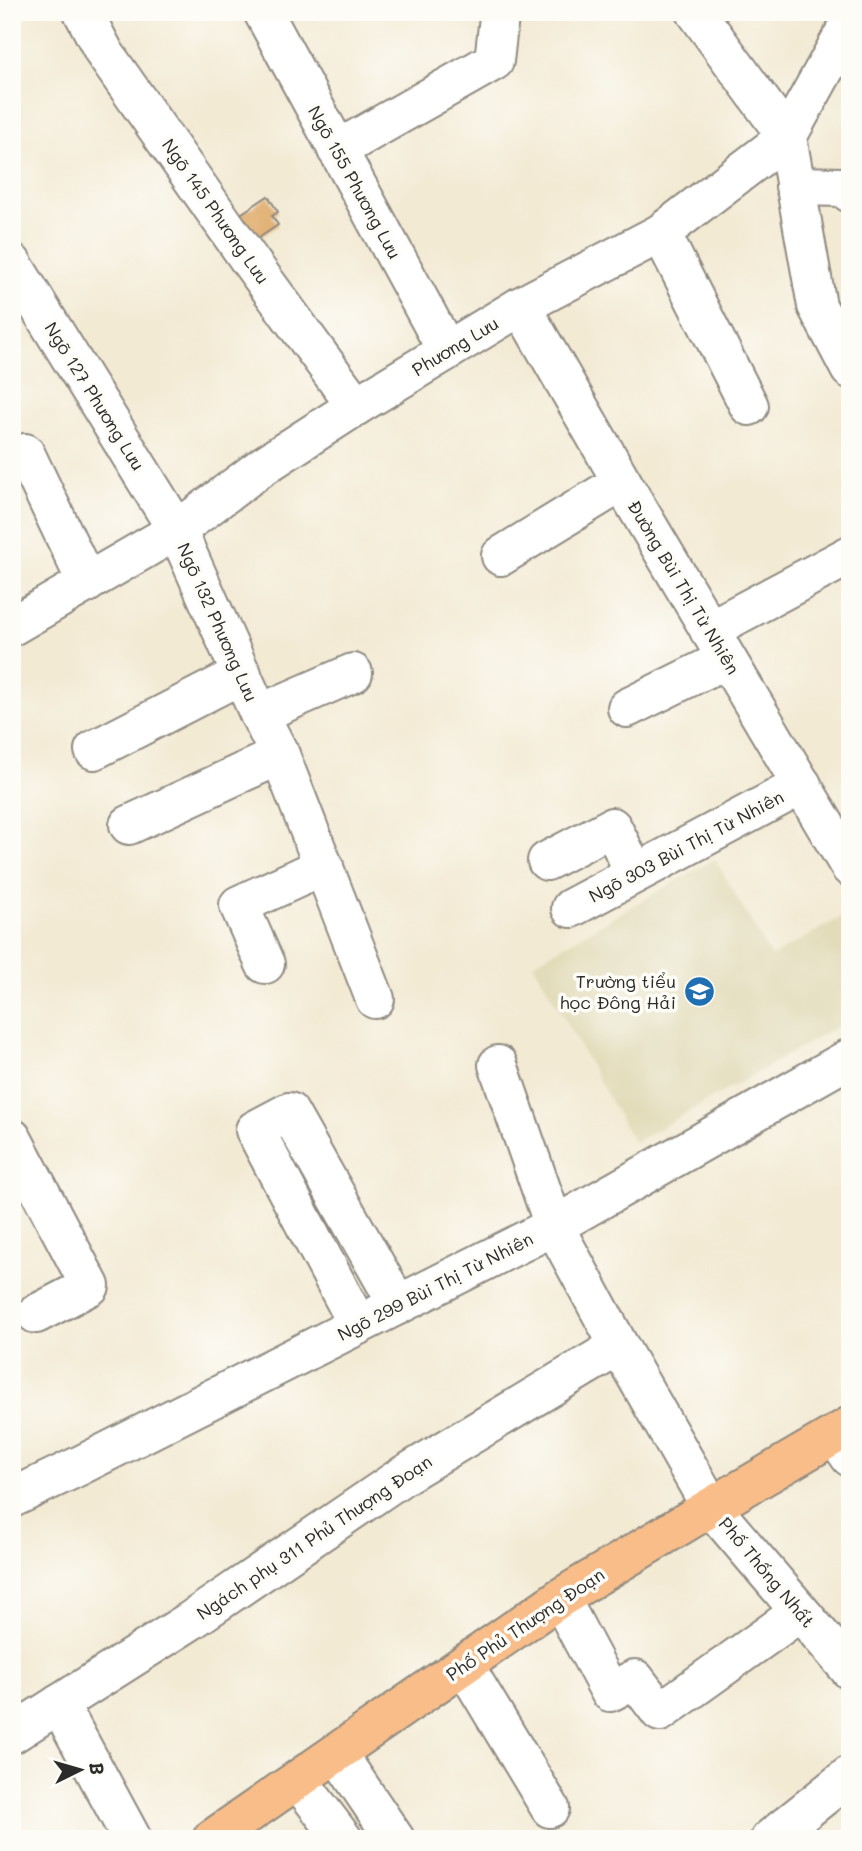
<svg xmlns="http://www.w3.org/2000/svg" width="862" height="1851" font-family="Mali,sans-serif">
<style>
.built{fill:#e2dcba}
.building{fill:#e2b277}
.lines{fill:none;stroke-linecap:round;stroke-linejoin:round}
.minor-casing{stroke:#8f8a80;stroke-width:42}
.major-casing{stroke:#8f8a80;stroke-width:42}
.minor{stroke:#fff;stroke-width:38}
.major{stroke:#f8bd89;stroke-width:38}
.labels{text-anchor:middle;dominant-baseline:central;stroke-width:7;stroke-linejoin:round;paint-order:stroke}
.street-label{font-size:18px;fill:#2b2b2b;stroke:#fdfcf7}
.poi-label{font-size:18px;fill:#2b2b2b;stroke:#fdfcf7;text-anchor:end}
</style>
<rect width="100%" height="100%" fill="#fdfcf7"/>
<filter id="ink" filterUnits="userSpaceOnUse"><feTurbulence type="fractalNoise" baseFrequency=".0143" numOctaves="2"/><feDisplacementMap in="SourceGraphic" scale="14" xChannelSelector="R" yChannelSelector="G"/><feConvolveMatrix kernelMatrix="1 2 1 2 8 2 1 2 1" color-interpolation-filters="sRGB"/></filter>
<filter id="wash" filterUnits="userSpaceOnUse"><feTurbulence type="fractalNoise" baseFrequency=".00686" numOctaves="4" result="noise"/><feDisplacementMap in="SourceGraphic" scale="28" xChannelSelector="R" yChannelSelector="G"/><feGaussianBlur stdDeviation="1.57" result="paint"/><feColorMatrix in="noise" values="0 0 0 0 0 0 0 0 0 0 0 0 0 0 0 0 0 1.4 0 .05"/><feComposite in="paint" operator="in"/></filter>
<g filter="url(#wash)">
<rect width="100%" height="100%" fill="#f3ead4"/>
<!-- built -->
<polygon class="built" points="715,859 771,957 845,915 850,923 850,1019 634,1143 533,963"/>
<g id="blocks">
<!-- building -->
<polygon class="building" points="268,196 278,212 272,216 278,225 244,248 227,223"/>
</g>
</g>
<g filter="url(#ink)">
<use href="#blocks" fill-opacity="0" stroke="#8f8a80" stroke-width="2"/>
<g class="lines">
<defs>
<g id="minor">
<polyline points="83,12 105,54 250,261 356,406"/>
<polyline points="263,12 447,351"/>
<polyline points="696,12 787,137 817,306 850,369"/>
<polyline points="337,150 494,61 499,17"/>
<polyline points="795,186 843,187 850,193"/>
<polyline points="661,233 749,406"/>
<polyline points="12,263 177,530 259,714 280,755 375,999"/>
<polyline points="521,306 622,482 850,867"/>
<polyline points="25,453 87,583"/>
<polyline points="501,556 622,482"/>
<polyline points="12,626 177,530 263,466 356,406 521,306 661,233 787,137 850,23"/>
<polyline points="709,630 850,555"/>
<polyline points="627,708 726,659"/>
<polyline points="259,714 353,673"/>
<polyline points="94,750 242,674"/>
<polyline points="129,825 280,755"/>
<polyline points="547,861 612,827 635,873"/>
<polyline points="571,908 802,785"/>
<polyline points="265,964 239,905 324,866"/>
<polyline points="498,1065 554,1226 619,1346 711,1507 850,1670"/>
<polyline points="12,1138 90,1286 36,1314"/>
<polyline points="358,1325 255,1130 289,1112 398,1305"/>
<polyline points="835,1435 850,1457"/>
<polyline points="12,1498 79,1466 554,1226 850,1058"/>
<polyline points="560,1598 610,1692 635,1679 660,1712 800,1612"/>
<polyline points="464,1665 550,1808"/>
<polyline points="59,1704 132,1839"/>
<polyline points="12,1734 190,1621 404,1475 619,1346"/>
<polyline points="337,1753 395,1839"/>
<polyline points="298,1780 343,1839"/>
<polyline points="770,1839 850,1775"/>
</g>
<polyline id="major" points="212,1839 560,1598 711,1507 850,1426"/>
</defs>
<!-- minor casing -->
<use href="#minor" class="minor-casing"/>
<!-- major casing -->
<use href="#major" class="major-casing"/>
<!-- minor -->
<use href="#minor" class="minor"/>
<!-- major -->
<use href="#major" class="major"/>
</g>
</g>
<!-- icons -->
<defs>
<symbol id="school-disc" viewBox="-11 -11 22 22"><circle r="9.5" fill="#1f6fb2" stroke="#fdfcf7"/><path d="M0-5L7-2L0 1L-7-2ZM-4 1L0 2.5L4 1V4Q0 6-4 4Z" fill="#fff"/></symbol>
</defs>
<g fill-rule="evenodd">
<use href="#school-disc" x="682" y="974" width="35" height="35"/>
</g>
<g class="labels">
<!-- street labels -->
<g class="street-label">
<text transform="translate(355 182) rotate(61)">Ngõ 155 Phương Lưu</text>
<text transform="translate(216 211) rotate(55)">Ngõ 145 Phương Lưu</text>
<text transform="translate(455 346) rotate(-31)">Phương Lưu</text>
<text transform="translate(95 396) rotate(58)">Ngõ 127 Phương Lưu</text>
<text transform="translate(684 587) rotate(59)">Đường Bùi Thị Từ Nhiên</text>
<text transform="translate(218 622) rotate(66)">Ngõ 132 Phương Lưu</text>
<text transform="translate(686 846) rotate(-28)">Ngõ 303 Bùi Thị Từ Nhiên</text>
<text transform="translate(435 1286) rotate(-27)">Ngõ 299 Bùi Thị Từ Nhiên</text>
<text transform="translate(314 1537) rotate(-34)">Ngách phụ 311 Phủ Thượng Đoạn</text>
<text transform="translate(767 1572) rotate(50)">Phố Thống Nhất</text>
<text transform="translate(525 1624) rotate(-34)">Phố Phủ Thượng Đoạn</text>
</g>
<!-- poi labels -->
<g class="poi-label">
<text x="676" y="981">Trường tiểu<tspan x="676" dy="21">học Đông Hải</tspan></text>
</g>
</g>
<!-- margin -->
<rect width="862" height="1851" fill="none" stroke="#fdfcf7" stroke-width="42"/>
<!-- north arrow -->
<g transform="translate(80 1770) rotate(85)" stroke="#fdfcf7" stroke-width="5" paint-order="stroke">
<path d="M0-5L12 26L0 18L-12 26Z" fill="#2b2b2b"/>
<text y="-10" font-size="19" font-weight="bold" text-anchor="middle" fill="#2b2b2b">B</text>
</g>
</svg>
